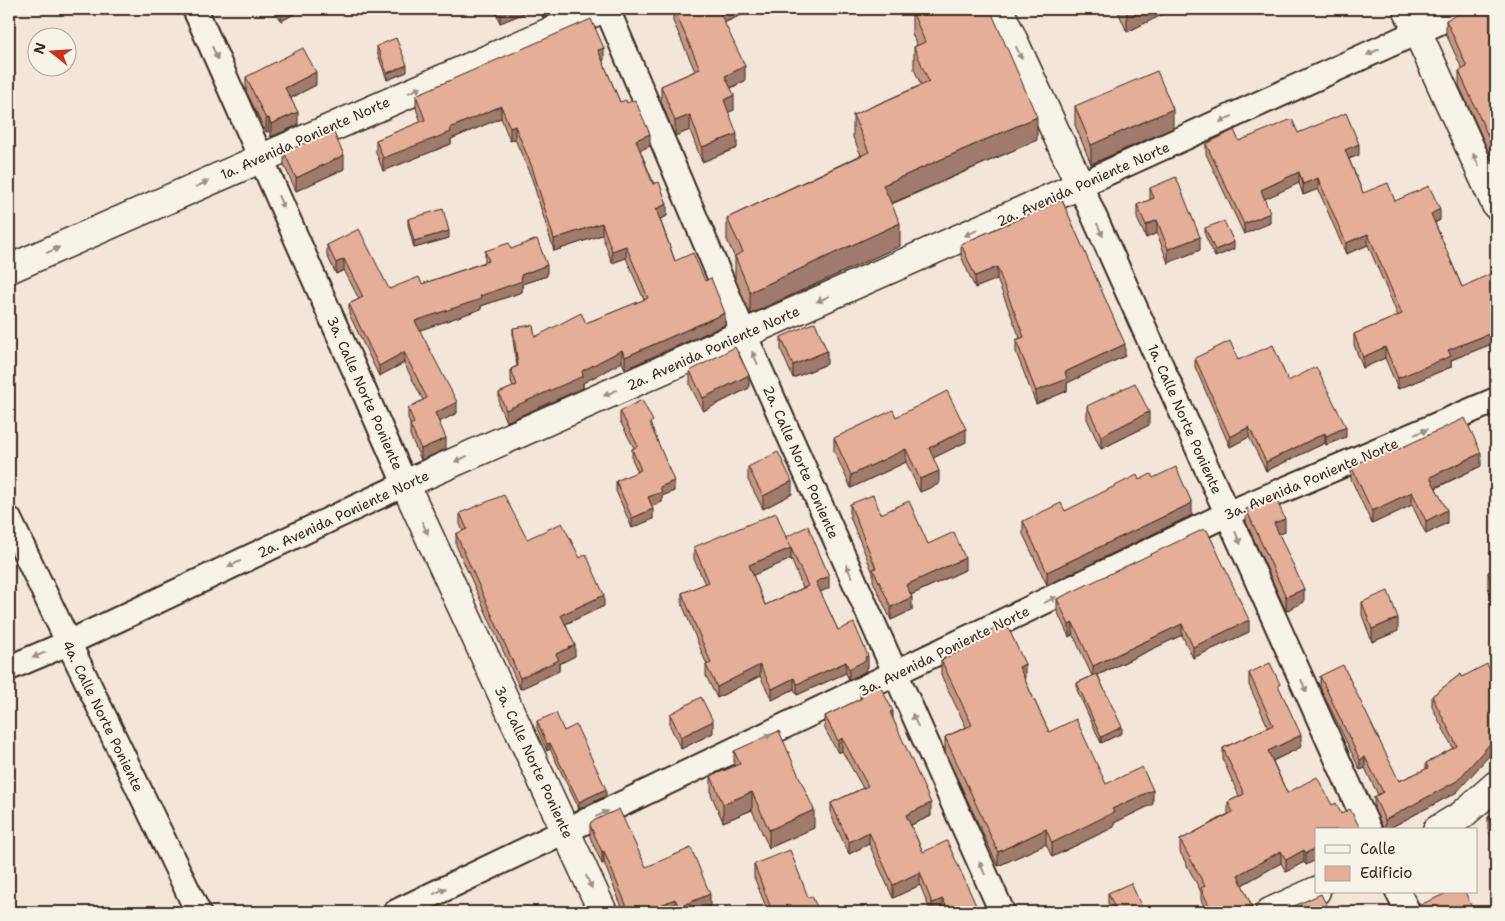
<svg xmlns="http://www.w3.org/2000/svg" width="1505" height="921" font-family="'Shantell Sans',sans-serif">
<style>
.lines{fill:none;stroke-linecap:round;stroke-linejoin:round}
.minor-casing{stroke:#3b2a1e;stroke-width:28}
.tertiary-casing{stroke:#3b2a1e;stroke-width:31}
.secondary-casing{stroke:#3b2a1e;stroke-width:31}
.minor{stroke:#f7f3e8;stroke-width:24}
.tertiary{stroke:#f7f3e8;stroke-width:28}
.secondary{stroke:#f7f3e8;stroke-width:28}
.wall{fill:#c49683;stroke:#3b2a1e;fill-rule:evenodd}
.shaded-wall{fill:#a07a6a;stroke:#3b2a1e}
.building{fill:#e4ae98;stroke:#3b2a1e;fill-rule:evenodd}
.oneway{fill:#998e83}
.labels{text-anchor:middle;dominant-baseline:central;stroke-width:4;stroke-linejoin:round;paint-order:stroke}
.street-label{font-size:14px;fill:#3b2a1e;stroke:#f7f3e8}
</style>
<rect width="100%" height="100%" fill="#f3e5d8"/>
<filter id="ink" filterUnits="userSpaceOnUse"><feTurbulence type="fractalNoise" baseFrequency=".02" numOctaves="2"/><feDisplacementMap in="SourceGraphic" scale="10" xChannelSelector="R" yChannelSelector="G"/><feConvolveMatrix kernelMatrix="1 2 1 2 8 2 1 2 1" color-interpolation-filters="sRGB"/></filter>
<g filter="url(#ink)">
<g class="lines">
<defs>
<g id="minor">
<polyline points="607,9 744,334 1002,912"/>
<polyline points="9,519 198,912"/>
<polyline points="9,668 68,643 405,484 195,9"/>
<polyline points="1369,830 1080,185 1468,9"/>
<polyline points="1398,892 1408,912"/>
<polyline points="396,912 1227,514 1496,400"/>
</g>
<polyline id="tertiary" points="9,269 602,9"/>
<g id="secondary">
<polyline points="1407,9 1496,205"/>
<polyline points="1437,830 1462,815 1496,785"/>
<polyline points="603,912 405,484 1080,185 999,9"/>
<polyline points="1270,912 1316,891"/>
</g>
</defs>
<!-- minor casing -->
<use href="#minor" class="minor-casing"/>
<!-- tertiary casing -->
<use href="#tertiary" class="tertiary-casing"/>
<!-- secondary casing -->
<use href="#secondary" class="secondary-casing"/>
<!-- minor -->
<use href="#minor" class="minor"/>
<!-- tertiary -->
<use href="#tertiary" class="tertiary"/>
<!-- secondary -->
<use href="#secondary" class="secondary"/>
</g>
<!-- wall -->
<g class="wall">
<polygon points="275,9 302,9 302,10 281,21"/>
<polygon points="494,9 535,9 500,23"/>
<polygon points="539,9 564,9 543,18"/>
<polygon points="673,9 754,9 724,23 745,81 731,88 734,110 728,112 737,148 702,162 690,130 675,136 661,101 661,86 695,71 673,21"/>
<polygon points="1117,9 1174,9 1127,32"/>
<polygon points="1496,9 1496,168 1459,85 1459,71 1462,69 1446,34 1446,20"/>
<polygon points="912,11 1037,140 892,204 900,246 750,314 735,278 735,258 727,240 727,218 861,155 853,137 853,115 921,85 914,69 914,47 917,45 912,34"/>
<polygon points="377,46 407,72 387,80 377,52"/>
<polygon points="602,60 620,102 650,146 640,150 667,216 660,219 675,261 725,325 625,369 622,362 583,383 583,388 506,422 499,405 499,393 513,387 511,381 511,369 517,366 513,340 513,328 535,337 586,323 644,300 626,258 612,263 602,235 554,251 532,179 515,139 510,141 501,118 451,139 451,144 383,171 376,152 376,140 421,122 416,108 416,95 604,60"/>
<polygon points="246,77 316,85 291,98 298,125 271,137 269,131 266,132 246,91"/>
<polygon points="1075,106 1173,128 1091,164 1075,125"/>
<polygon points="1298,133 1359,155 1349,159 1363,193 1395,201 1440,220 1435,223 1462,287 1496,287 1496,348 1494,343 1451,360 1451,367 1398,389 1385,358 1363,368 1354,345 1354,334 1398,316 1368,245 1346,254 1318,189 1303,195 1299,183 1264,199 1270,223 1244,234 1206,154 1206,144 1239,141"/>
<polygon points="284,152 344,169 296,191 284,165"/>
<polygon points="1150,188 1200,250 1168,263 1157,233 1146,238 1137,218 1137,205 1150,200"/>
<polygon points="1062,200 1125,356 1067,383 1067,391 1036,404 1016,352 1016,340 1020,338 997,279 975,288 961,256 961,244"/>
<polygon points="408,219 449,238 414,248 408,225"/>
<polygon points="1205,228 1234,249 1215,257 1205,235"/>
<polygon points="327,245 389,289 422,284 485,262 485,251 511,249 547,276 522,284 522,292 481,306 481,309 419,330 457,413 439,422 446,449 421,460 410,435 410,424 408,418 408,408 423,400 404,363 379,376 349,314 349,304 359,299 344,270 336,274 327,255"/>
<polygon points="781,337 827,364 793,378 781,350"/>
<polygon points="1195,358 1238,360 1288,381 1346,437 1326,445 1325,443 1266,471 1249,437 1230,447 1195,367"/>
<polygon points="690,371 749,388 703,411 690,385"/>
<polygon points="1087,406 1149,425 1101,449 1087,419"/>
<polygon points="620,411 653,429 674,491 662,496 662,502 652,506 653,519 632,528 616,491 616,481 638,472 632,459 632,449 634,448 620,421"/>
<polygon points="896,417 966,442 933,458 939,484 920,492 906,462 851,488 834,451 834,438"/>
<polygon points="1392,452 1481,466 1436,488 1447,523 1426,534 1412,505 1372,524 1351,479 1351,466"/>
<polygon points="748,467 792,494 763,509 748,480"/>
<polygon points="1153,478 1192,515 1047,585 1023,534 1023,521 1065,511 1139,480"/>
<polygon points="850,504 881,514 928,544 965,570 911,595 912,610 891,620 873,581 873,573 850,517"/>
<polygon points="1246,509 1285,532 1279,534 1304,602 1286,611 1246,522"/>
<polygon points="460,513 527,539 604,606 566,624 575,656 559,664 559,671 520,689 456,545 456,534 463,531 460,524"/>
<polygon points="1496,530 1496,550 1495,546 1495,531"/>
<path d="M786,537L829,588L820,592L838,630L868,667L866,668V671L849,680L846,673L797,695L794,689L772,700L760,676L717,698L706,676V665H707L682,604V593L705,584L694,559V547ZM791,559L803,588L765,605L753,575Z"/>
<polygon points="1496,568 1496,611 1488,587 1488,572"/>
<polygon points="1057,599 1249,632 1193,658 1182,635 1098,675 1122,733 1101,743 1077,690 1077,683 1092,676 1073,634 1069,637 1057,611"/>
<polygon points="1362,602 1398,631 1372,642 1362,615"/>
<polygon points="979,635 1025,678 1024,678 1049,732 1106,784 1153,804 1114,823 1114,827 1052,857 1046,844 998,866 945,752 945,737 966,727 941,675 941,660 979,642"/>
<polygon points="1249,673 1280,690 1301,747 1273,761 1287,793 1332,805 1341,814 1360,830 1306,865 1304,862 1286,872 1281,863 1242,885 1254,912 1207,912 1201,900 1201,892 1180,852 1180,840 1228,814 1228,802 1239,796 1223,760 1223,748 1268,727 1249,685"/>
<polygon points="1461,674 1457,792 1386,830 1384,830 1374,808 1374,797 1378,795 1365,768 1360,770 1320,687 1320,676 1399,781 1426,769 1426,763 1453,748 1432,707 1432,696"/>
<polygon points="860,693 893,719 931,816 911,825 923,852 979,912 944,912 943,911 940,912 931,912 920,885 893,898 869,844 849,854 831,815 831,803 863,788 842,751 838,753 825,729 825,716 860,699"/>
<polygon points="670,714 713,733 681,749 670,726"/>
<polygon points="537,721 606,796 579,809 550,749 547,751 537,728"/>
<polygon points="734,751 814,828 769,848 752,810 723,822 711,794 711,776 734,767"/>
<polygon points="1496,813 1496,847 1488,829 1488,817"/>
<polygon points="590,825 646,867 710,906 695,912 675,912 675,911 673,912 624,912 604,863 602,864 590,837"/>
<polygon points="754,864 808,897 819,912 768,912 754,877"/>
<polygon points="1108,893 1144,912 1112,912 1108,903"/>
</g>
<!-- shaded-wall -->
<g class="shaded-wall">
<polygon points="292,9 302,9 302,10 281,21 281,14"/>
<polygon points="500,9 535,9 500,23"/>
<polygon points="543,9 564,9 543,18"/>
<polygon points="723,9 754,9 719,25 719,11"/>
<polygon points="1132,9 1174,9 1127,32 1127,11"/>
<polygon points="604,48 604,60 598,62 598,50"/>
<polygon points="407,65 407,72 387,80 387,73"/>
<polygon points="745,66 745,81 725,90 725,76"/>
<polygon points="316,72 316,85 285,101 285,88"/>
<polygon points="734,95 734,110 724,114 724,100"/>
<polygon points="501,106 501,118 451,139 451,144 383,171 383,158 450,128"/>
<polygon points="1173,109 1173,128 1091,164 1091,145"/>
<polygon points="298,112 298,125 271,137 271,124"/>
<polygon points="690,115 690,130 675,136 675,121"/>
<polygon points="1037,117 1037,140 883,207 883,185"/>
<polygon points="269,118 269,131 266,132 266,119"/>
<polygon points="515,126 515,139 510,141 510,128"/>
<polygon points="650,134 650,146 636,152 636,140"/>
<polygon points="737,134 737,148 702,162 702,147"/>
<polygon points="1359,144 1359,155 1345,160 1345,150"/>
<polygon points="344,155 344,169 296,191 296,178"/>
<polygon points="1299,172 1299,183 1261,201 1261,190"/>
<polygon points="1318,178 1318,189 1303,195 1303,184"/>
<polygon points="667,204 667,216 656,221 656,209"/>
<polygon points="1440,209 1440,220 1431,224 1431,214"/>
<polygon points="1270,213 1270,223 1244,234 1244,224"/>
<polygon points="1157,220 1157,233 1146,238 1146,225"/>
<polygon points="602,223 602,235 554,251 554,239"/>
<polygon points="900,223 900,246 750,314 750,292"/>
<polygon points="449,231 449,238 414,248 414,241"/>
<polygon points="1368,234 1368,245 1346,254 1346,243"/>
<polygon points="1200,237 1200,250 1168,263 1168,249"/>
<polygon points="1234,242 1234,249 1215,257 1215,250"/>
<polygon points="626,246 626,258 612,263 612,251"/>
<polygon points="344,259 344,270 336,274 336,263"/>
<polygon points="547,265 547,276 522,284 522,292 481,306 481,309 415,332 415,321 480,296 521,275"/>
<polygon points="997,267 997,279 975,288 975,276"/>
<polygon points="725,313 725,325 625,369 625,357"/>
<polygon points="1494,332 1494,343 1451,360 1451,367 1398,389 1398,378 1448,350"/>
<polygon points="1125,344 1125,356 1067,383 1067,391 1036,404 1036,391 1065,372"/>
<polygon points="1385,347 1385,358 1363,368 1363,357"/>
<polygon points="622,350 622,362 583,383 583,388 506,422 506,410"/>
<polygon points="827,351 827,364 793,378 793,365"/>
<polygon points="404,352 404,363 379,376 379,366"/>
<polygon points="749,375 749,388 703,411 703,398"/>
<polygon points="457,402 457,413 435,424 435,413"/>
<polygon points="1149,412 1149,425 1101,449 1101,436"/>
<polygon points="1249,427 1249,437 1230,447 1230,437"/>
<polygon points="1346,427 1346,437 1326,445 1326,436"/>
<polygon points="966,429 966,442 929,460 929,448"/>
<polygon points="1325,433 1325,443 1266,471 1266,462"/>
<polygon points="446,438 446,449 421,460 421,449"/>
<polygon points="906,449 906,462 851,488 851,475"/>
<polygon points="1481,453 1481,466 1430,490 1430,477"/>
<polygon points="939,471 939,484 920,492 920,479"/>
<polygon points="674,481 674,491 662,496 662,502 648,508 648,497 660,487"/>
<polygon points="792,481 792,494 763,509 763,496"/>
<polygon points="1412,492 1412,505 1372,524 1372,511"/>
<polygon points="1192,503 1192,515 1047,585 1047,572"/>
<polygon points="653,509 653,519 632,528 632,518"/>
<polygon points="1447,510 1447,523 1426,534 1426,521"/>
<polygon points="1285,519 1285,532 1274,536 1274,523"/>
<polygon points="791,548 791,559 749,577 749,565"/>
<polygon points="965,558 965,570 906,597 906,585"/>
<polygon points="829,576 829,588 816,594 816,582"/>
<polygon points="1304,589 1304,602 1286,611 1286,597"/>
<polygon points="604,595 604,606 561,626 561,615"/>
<polygon points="912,597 912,610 891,620 891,607"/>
<polygon points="1398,618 1398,631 1372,642 1372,629"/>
<polygon points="1249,620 1249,632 1193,658 1193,647"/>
<polygon points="1073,623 1073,634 1069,637 1069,625"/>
<polygon points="1182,624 1182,635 1093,677 1093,666"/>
<polygon points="575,645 575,656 559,664 559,671 520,689 520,678 556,654"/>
<polygon points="868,656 868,667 866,668 866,671 849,680 849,669 865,657"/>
<polygon points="846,662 846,673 797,695 797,684"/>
<polygon points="1025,664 1025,678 1019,681 1019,667"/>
<polygon points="760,665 760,676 717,698 717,687"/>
<polygon points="794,678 794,689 772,700 772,689"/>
<polygon points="893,711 893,723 890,712"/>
<polygon points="713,721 713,733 681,749 681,737"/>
<polygon points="1122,727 1122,733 1101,743 1101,737"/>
<polygon points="1301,735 1301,747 1268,763 1268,751"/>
<polygon points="1496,737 1496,748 1457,792 1386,830 1385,830 1385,820"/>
<polygon points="842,738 842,751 838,753 838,741"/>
<polygon points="550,743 550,749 547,751 547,744"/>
<polygon points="1365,757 1365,768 1360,770 1360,760"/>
<polygon points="606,789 606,796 579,809 579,802"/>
<polygon points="1153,790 1153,804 1114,823 1114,827 1052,857 1052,843 1112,809"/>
<polygon points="752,792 752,810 723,822 723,804"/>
<polygon points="931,803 931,816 906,827 906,815"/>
<polygon points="814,810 814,828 769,848 769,830"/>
<polygon points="1046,829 1046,844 998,866 998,852"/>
<polygon points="869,832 869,844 849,854 849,842"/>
<polygon points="1316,848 1316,860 1306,865 1306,853"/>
<polygon points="1304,850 1304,862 1286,872 1286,860"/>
<polygon points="604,851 604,863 602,864 602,852"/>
<polygon points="1281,851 1281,863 1238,887 1238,875"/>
<polygon points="920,872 920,885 893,898 893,885"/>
<polygon points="710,894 710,906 695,912 679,912 679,907"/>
<polygon points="675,899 675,911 673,912 644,912"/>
<polygon points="943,899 943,911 940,912 932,912 932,903"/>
</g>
<!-- building -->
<g class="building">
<polygon points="278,9 292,9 281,14"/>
<polygon points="674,9 723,9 719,11 745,66 725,76 734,95 724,100 737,134 702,147 690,115 675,121 661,86 700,69"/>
<polygon points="918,9 990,9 1037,117 883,185 900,223 750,292 735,256 743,252 727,218 869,152 853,115 929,82 914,47 925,42 912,11"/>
<polygon points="1469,9 1496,9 1496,154 1459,71 1467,67 1446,20"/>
<polygon points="591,19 604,48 598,50 620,102 626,100 627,103 635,100 650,134 636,140 653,184 659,182 667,204 656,209 675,261 693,253 705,281 711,278 725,313 625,357 622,350 582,371 583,376 506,410 499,393 517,385 511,369 518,366 513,328 533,325 535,337 581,313 586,323 648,298 626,246 612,251 602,223 554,239 532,167 515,126 510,128 501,106 450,128 451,132 383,158 376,140 425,120 416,95"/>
<polygon points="396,38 407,65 387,73 377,46"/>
<polygon points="303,48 316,72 285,88 298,112 271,124 269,118 266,119 246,77"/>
<polygon points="1157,71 1173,109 1091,145 1075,106"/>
<polygon points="1346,113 1359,144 1345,150 1363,193 1388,183 1395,201 1429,186 1440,209 1431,214 1462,287 1490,274 1496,287 1496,338 1494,332 1448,350 1451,356 1398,378 1385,347 1363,357 1354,334 1402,314 1368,234 1346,243 1318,178 1303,184 1299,172 1261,190 1270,213 1244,224 1206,144 1234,130 1239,141 1292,119 1298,133"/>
<polygon points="333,131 344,155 296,178 284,152"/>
<polygon points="1176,177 1200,237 1168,249 1157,220 1146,225 1137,205 1154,198 1150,188"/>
<polygon points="1062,200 1125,344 1065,372 1067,379 1036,391 1016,340 1024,337 997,267 975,276 961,244"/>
<polygon points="443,209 449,231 414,241 408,219"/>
<polygon points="1224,221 1234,242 1215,250 1205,228"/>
<polygon points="359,229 389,289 419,277 422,284 489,261 485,251 509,243 511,249 537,239 547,265 521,275 522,281 480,296 481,299 415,321 457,402 435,413 446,438 421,449 410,425 414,423 408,408 427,398 404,352 379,366 349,304 363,297 344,259 336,263 327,245"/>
<polygon points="815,322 827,351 793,365 781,337"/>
<polygon points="1230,341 1238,360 1273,345 1288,381 1316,367 1346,427 1326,436 1325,433 1266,462 1249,427 1230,437 1195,358"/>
<polygon points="735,347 749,375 703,398 690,371"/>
<polygon points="1135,383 1149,412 1101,436 1087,406"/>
<polygon points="947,391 966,429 929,448 939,471 920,479 906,449 851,475 834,438 893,410 896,417"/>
<polygon points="642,400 653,421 650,423 674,481 660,487 662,492 648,497 653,509 632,518 616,481 641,470 632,449 638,446 620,411"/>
<polygon points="1465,418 1481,453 1430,477 1447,510 1426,521 1412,492 1372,511 1351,466 1389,448 1392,452"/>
<polygon points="778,452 792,481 763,496 748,467"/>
<polygon points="1176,467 1192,503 1047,572 1023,521 1061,503 1065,511 1137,475 1139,480 1151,474 1153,478"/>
<polygon points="504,495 527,539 562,523 580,558 586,554 604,595 561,615 575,645 556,654 559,660 520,678 456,534 467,529 460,513"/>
<polygon points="873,495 881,514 909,501 928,544 954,532 965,558 906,585 912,597 891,607 873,569 876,568 850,504"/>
<polygon points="1275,496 1285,519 1274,523 1304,589 1286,597 1246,509"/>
<path d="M776,513L786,537L808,526L829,576L816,582L838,630L854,623L868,656L865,657L866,660L849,669L846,662L797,684L794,678L772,689L760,665L717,687L706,665L711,663L682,593L709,582L694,547ZM786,537L808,586L765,605L749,565L791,548Z"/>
<polygon points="1204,529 1205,531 1207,530 1249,620 1193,647 1182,624 1093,666 1073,623 1069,625 1057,599"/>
<polygon points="1496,568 1496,596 1488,572"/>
<polygon points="1388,591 1398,618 1372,629 1362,602"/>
<polygon points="1006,623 1025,664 1019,667 1049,732 1076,719 1106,784 1142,767 1153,790 1112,809 1114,812 1052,843 1046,829 998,852 945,737 972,725 941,660 982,641 979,635"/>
<polygon points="1270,663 1280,684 1278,685 1301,735 1268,751 1287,793 1317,777 1332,805 1336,803 1341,814 1350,809 1360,828 1355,830 1316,830 1316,848 1306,853 1304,850 1286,860 1281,851 1238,875 1254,912 1212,912 1201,888 1205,886 1180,840 1233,812 1228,802 1244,794 1223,748 1273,725 1249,673"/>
<polygon points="1487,664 1496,682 1496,737 1457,781 1385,820 1374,797 1383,792 1365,757 1360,760 1320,676 1343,665 1399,781 1428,768 1426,763 1457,746 1432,696 1461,674 1462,677"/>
<polygon points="1097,674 1122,727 1101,737 1077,683"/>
<polygon points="879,684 893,711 890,712 931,803 906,815 923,852 947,841 979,912 949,912 943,899 932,903 920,872 893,885 869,832 849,842 831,803 868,786 842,738 838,741 825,716 862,698 860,693"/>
<polygon points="701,697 713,721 681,737 670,714"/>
<polygon points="556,713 564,731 576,725 606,789 579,802 550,743 547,744 537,721"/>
<polygon points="779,731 814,810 769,830 752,792 723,804 711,776 740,764 734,751"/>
<polygon points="619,809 646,867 691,848 710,894 679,907 675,899 644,912 629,912 604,851 602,852 590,825 591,822"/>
<polygon points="1496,813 1496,835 1488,817"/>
<polygon points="790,850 808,897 812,896 819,912 784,912 782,909 772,911 754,864"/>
<polygon points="1131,883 1144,912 1117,912 1108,893"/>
<polygon points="1449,892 1465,892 1474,912 1414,912 1420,905"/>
<polygon points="1321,894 1330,912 1281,912"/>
<polygon points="1158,907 1161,912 1145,912"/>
</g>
<!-- one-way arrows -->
<defs><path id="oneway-solid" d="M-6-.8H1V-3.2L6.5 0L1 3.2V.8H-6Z" transform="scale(1.25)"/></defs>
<g class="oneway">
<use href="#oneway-solid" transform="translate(1373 52) rotate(155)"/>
<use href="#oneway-solid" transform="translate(215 53) rotate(66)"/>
<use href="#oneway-solid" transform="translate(1019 53) rotate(65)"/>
<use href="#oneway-solid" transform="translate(415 90) rotate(-24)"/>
<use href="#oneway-solid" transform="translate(1226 119) rotate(155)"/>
<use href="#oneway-solid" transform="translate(1476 160) rotate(-114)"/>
<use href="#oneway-solid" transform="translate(202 184) rotate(-24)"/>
<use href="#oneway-solid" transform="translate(281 202) rotate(66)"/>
<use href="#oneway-solid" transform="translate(1100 230) rotate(66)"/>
<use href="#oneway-solid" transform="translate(971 233) rotate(156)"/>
<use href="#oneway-solid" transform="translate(53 250) rotate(-24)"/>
<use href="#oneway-solid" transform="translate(823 299) rotate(156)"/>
<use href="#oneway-solid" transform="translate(755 358) rotate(-114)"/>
<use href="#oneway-solid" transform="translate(610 393) rotate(156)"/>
<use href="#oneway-solid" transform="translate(1421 432) rotate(-23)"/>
<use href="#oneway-solid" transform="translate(461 459) rotate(156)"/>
<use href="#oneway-solid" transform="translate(425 528) rotate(65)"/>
<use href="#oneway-solid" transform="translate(1238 538) rotate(66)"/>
<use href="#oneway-solid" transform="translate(234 564) rotate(155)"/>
<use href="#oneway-solid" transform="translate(849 571) rotate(-114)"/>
<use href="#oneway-solid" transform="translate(1050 600) rotate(-26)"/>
<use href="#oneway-solid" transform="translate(39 655) rotate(157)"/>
<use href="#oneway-solid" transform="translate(1304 686) rotate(66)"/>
<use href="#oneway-solid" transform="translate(915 720) rotate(-114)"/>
<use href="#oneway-solid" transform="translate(765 737) rotate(-25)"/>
<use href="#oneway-solid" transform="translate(602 814) rotate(-25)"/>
<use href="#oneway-solid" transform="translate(982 868) rotate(-114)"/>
<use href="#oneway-solid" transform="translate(589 882) rotate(65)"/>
<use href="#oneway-solid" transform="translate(440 891) rotate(-26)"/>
</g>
</g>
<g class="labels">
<!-- street labels -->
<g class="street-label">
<text transform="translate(305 138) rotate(-24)">1a. Avenida Poniente Norte</text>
<text transform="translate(1083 184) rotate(-24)">2a. Avenida Poniente Norte</text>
<text transform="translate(713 348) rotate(-24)">2a. Avenida Poniente Norte</text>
<text transform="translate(365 393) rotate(66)">3a. Calle Norte Poniente</text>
<text transform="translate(1185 419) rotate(66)">1a. Calle Norte Poniente</text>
<text transform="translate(801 462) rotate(66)">2a. Calle Norte Poniente</text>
<text transform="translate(1311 479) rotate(-23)">3a. Avenida Poniente Norte</text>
<text transform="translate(343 514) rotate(-25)">2a. Avenida Poniente Norte</text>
<text transform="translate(944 651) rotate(-26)">3a. Avenida Poniente Norte</text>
<text transform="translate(103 716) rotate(64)">4a. Calle Norte Poniente</text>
<text transform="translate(534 762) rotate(65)">3a. Calle Norte Poniente</text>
</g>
</g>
<!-- margin -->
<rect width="1505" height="921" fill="none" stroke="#f7f3e8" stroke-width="30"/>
<rect x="15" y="15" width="1475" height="891" fill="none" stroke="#3b2a1e" stroke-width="2" filter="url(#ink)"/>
<!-- legend -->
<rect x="1315" y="828" width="162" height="65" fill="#f7f3e8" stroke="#aca397"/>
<rect x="1325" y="845" width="25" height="8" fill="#f7f3e8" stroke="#aca397"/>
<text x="1360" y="854" font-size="15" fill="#3b2a1e">Calle</text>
<rect x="1325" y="866" width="25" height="15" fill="#e4ae98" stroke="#aca397"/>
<text x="1360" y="878" font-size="15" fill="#3b2a1e">Edificio</text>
<!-- north arrow -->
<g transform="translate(52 52) rotate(287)"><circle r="24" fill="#f7f3e8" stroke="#aca397"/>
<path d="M0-4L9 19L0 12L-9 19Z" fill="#c8321e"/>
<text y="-8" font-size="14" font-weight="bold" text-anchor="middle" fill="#3b2a1e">N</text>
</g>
</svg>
